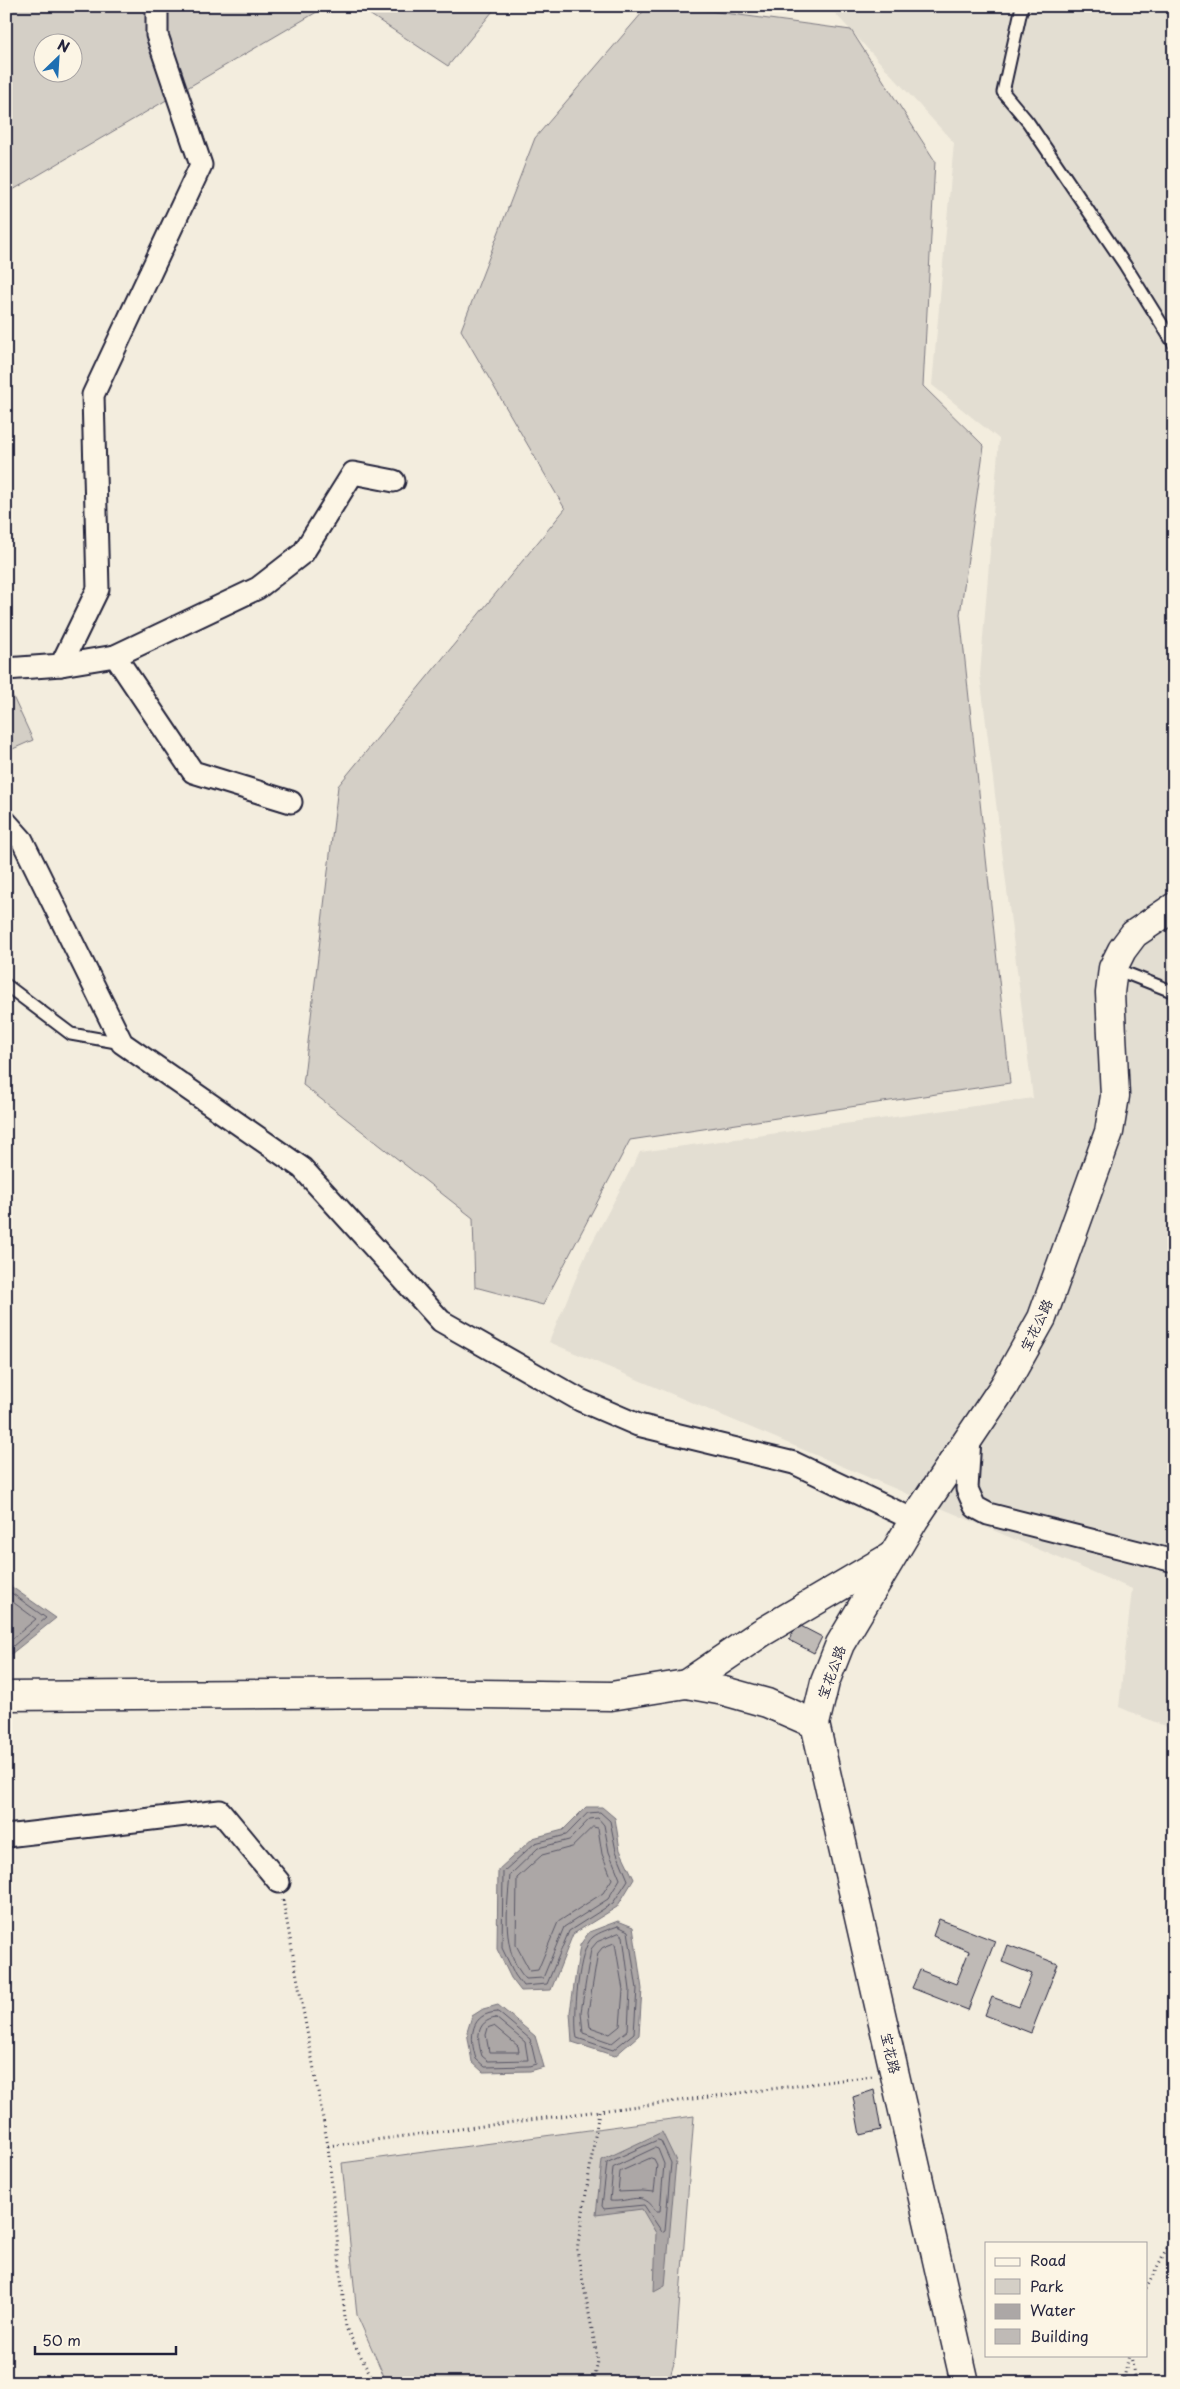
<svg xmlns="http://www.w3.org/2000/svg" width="1180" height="2389" font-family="'Playpen Sans','LXGW WenKai TC',sans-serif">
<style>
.built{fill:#e3ded2}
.green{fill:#d4cfc6;stroke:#7b7880;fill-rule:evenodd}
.water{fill:#aca7a6;stroke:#75727b}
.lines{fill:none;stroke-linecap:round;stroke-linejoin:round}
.shore{stroke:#595766;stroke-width:1}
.building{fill:#bfbab6;stroke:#22223b}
.lane-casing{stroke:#22223b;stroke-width:15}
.street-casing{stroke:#22223b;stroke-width:25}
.secondary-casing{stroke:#22223b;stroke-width:31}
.path{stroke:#22223b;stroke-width:3;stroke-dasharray:1 4;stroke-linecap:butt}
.lane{stroke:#fcf5e5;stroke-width:11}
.street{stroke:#fcf5e5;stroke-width:21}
.secondary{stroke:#fcf5e5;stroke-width:28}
.labels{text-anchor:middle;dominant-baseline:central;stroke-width:5;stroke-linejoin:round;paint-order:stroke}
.street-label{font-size:14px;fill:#22223b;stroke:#fcf5e5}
</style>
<rect width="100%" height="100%" fill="#f3edde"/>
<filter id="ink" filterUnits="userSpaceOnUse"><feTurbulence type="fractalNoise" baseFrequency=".02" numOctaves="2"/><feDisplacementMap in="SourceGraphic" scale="10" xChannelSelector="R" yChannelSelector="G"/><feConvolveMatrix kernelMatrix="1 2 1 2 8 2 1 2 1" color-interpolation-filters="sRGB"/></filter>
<g filter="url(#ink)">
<!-- built -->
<polygon class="built" points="809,6 1174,6 1174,1730 1119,1707 1132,1589 549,1342 587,1252 640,1152 1033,1098 980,675 999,439 932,385 954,143 832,10"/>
<!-- green -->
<g class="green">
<path d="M6,6H327L6,194ZM42,42H72V72H42Z"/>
<polygon points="357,6 497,6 448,66"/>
<polygon points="648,6 672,6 851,30 935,161 923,386 984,446 960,614 1010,1083 630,1140 543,1305 475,1287 473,1218 303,1085 338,786 565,509 461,330 535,138"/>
<polygon points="8,686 33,740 6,752 6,687"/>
<polygon points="694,2116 675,2360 668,2383 387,2383 357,2315 342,2163"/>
</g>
<!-- water -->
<g class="water">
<polygon points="6,1583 56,1618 6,1658"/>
<polygon points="586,1807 602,1807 615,1818 620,1850 634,1879 617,1907 573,1934 551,1990 521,1991 511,1978 497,1949 498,1870 533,1838 563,1830"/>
<polygon points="618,1921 633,1927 642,1989 639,2035 615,2056 572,2042 570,2012 580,1945 589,1932"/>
<polygon points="498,2005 535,2036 544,2067 530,2071 483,2072 472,2062 467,2032 472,2016 483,2009"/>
<polygon points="662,2132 676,2161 665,2286 654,2292 656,2233 642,2209 596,2215 602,2160"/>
</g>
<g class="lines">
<!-- shore -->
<g class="shore">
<polyline points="6,1589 46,1618 6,1652"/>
<polyline points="6,1597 36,1619 6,1644"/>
<polygon points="588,1813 600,1812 610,1821 616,1851 628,1880 613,1903 569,1931 547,1984 523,1986 515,1975 502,1948 503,1872 535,1843 566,1835"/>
<path d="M590,1819L598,1818L604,1825L609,1852L620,1879L608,1899L564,1927L543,1978L526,1979C501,1953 507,1909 510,1875L538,1848L569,1840Z"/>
<polygon points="593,1827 598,1828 602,1854 612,1879 603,1893 558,1922 538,1970 530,1971 516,1945 517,1878 542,1855 572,1847"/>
<path d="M618,1926L628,1931L637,1989L634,2033L613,2050L577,2038C573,2020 578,1947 593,1937C599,1932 610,1929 618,1926Z"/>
<polygon points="619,1933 623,1936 630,1990 628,2030 612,2043 583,2033 581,2012 591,1949 597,1942"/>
<polygon points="615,1943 623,1990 620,2026 610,2034 590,2027 588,2012 598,1953 602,1948"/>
<path d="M498,2012L530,2039L536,2064L529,2066L485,2067L476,2059C469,2037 470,2013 498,2012Z"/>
<path d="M496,2018L525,2042L528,2060L488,2061L482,2056C477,2040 475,2021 496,2018Z"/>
<polygon points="494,2026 518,2046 519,2052 489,2052 486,2035 488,2028"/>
<polygon points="658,2140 661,2141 671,2163 665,2230 662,2232 644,2205 604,2209 602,2206 607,2163"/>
<path d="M655,2148L658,2149L664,2164L660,2211H656C642,2189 630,2203 610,2201L613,2168Z"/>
<polygon points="651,2158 654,2159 657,2165 654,2192 642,2191 618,2192 620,2172"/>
</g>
</g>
<!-- building -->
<g class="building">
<polygon points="797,1624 822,1637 814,1653 789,1640"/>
<polygon points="939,1919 995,1941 968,2010 912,1988 920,1970 956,1984 969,1951 933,1936"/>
<polygon points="1008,1945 1058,1964 1031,2033 985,2015 992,1997 1019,2007 1032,1974 1002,1962"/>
<polygon points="874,2090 881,2130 860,2135 853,2097"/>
</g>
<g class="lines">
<defs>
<g id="lane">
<polyline points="1022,6 1003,92 1028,122 1125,265 1174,344"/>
<polyline points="1113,968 1174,992"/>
<polyline points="6,985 71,1034 122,1043"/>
</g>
<g id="street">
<polyline points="115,656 258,588 303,553 353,473 394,481"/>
<polyline points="61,665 115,656 193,772 291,802"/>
<polyline points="6,669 61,665 98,589 93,395 201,165 157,35 157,6"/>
<polyline points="6,822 22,840 122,1043 302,1168 441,1321 580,1400 638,1425 794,1463 914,1520"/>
<polyline points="970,1438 967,1489 975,1507 988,1514 1174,1561"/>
<polyline points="6,1836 220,1811 279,1882"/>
</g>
<g id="secondary">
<polyline points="686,1684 761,1633 890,1557"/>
<polyline points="6,1696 406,1693 611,1696 686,1684 724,1691 767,1703 815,1724"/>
<polyline points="965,2383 815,1724 825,1682 840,1644 914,1520 1004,1386 1042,1318 1109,1132 1115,1096 1110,993 1113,968 1122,950 1134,934 1174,907"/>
</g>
</defs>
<!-- lane casing -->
<use href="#lane" class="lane-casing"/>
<!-- street casing -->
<use href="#street" class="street-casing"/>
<!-- secondary casing -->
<use href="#secondary" class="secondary-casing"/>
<!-- path -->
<g class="path">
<polyline points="283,1900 328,2146 346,2328 375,2383"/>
<polyline points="328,2146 599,2111"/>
<polyline points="1146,2289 1174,2234"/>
<polyline points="1131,2355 1135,2383"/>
<polyline points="594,2383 598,2361 577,2250 599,2111 873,2076"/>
<polyline points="1123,2383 1129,2355"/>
</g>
<!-- lane -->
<use href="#lane" class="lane"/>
<!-- street -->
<use href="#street" class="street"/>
<!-- secondary -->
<use href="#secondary" class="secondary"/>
</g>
</g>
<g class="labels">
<!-- street labels -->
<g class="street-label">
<text transform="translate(1036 1325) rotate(-64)">宝花公路</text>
<text transform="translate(831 1672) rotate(-70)">宝花公路</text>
<text transform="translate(891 2053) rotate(77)">宝花路</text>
</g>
</g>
<!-- margin -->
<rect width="1180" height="2389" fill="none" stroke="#fcf5e5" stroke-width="25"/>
<rect x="12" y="12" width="1155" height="2364" fill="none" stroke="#22223b" stroke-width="2" filter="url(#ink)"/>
<!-- legend -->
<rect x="985" y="2242" width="162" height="115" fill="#fcf5e5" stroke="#a5a1a1"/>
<rect x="995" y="2258" width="25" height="8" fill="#fcf5e5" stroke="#a5a1a1"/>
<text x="1030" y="2266" font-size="15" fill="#22223b">Road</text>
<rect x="995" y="2279" width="25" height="15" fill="#d4cfc6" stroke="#a5a1a1"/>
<text x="1030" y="2292" font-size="15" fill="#22223b">Park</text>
<rect x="995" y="2304" width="25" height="15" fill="#aca7a6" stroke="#a5a1a1"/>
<text x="1030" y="2316" font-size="15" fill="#22223b">Water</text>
<rect x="995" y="2329" width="25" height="15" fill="#bfbab6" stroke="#a5a1a1"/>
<text x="1030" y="2342" font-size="15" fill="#22223b">Building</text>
<!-- north arrow -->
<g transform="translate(58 58) rotate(25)"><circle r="24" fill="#fcf5e5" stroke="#a5a1a1"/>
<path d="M0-4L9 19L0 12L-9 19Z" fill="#1f6fb2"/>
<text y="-8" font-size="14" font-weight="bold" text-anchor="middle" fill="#22223b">N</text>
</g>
<!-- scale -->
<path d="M35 2346v8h141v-8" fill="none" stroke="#22223b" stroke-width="2.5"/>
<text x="42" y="2346" font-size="15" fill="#22223b" stroke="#fcf5e5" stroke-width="4" paint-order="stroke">50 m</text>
</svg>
